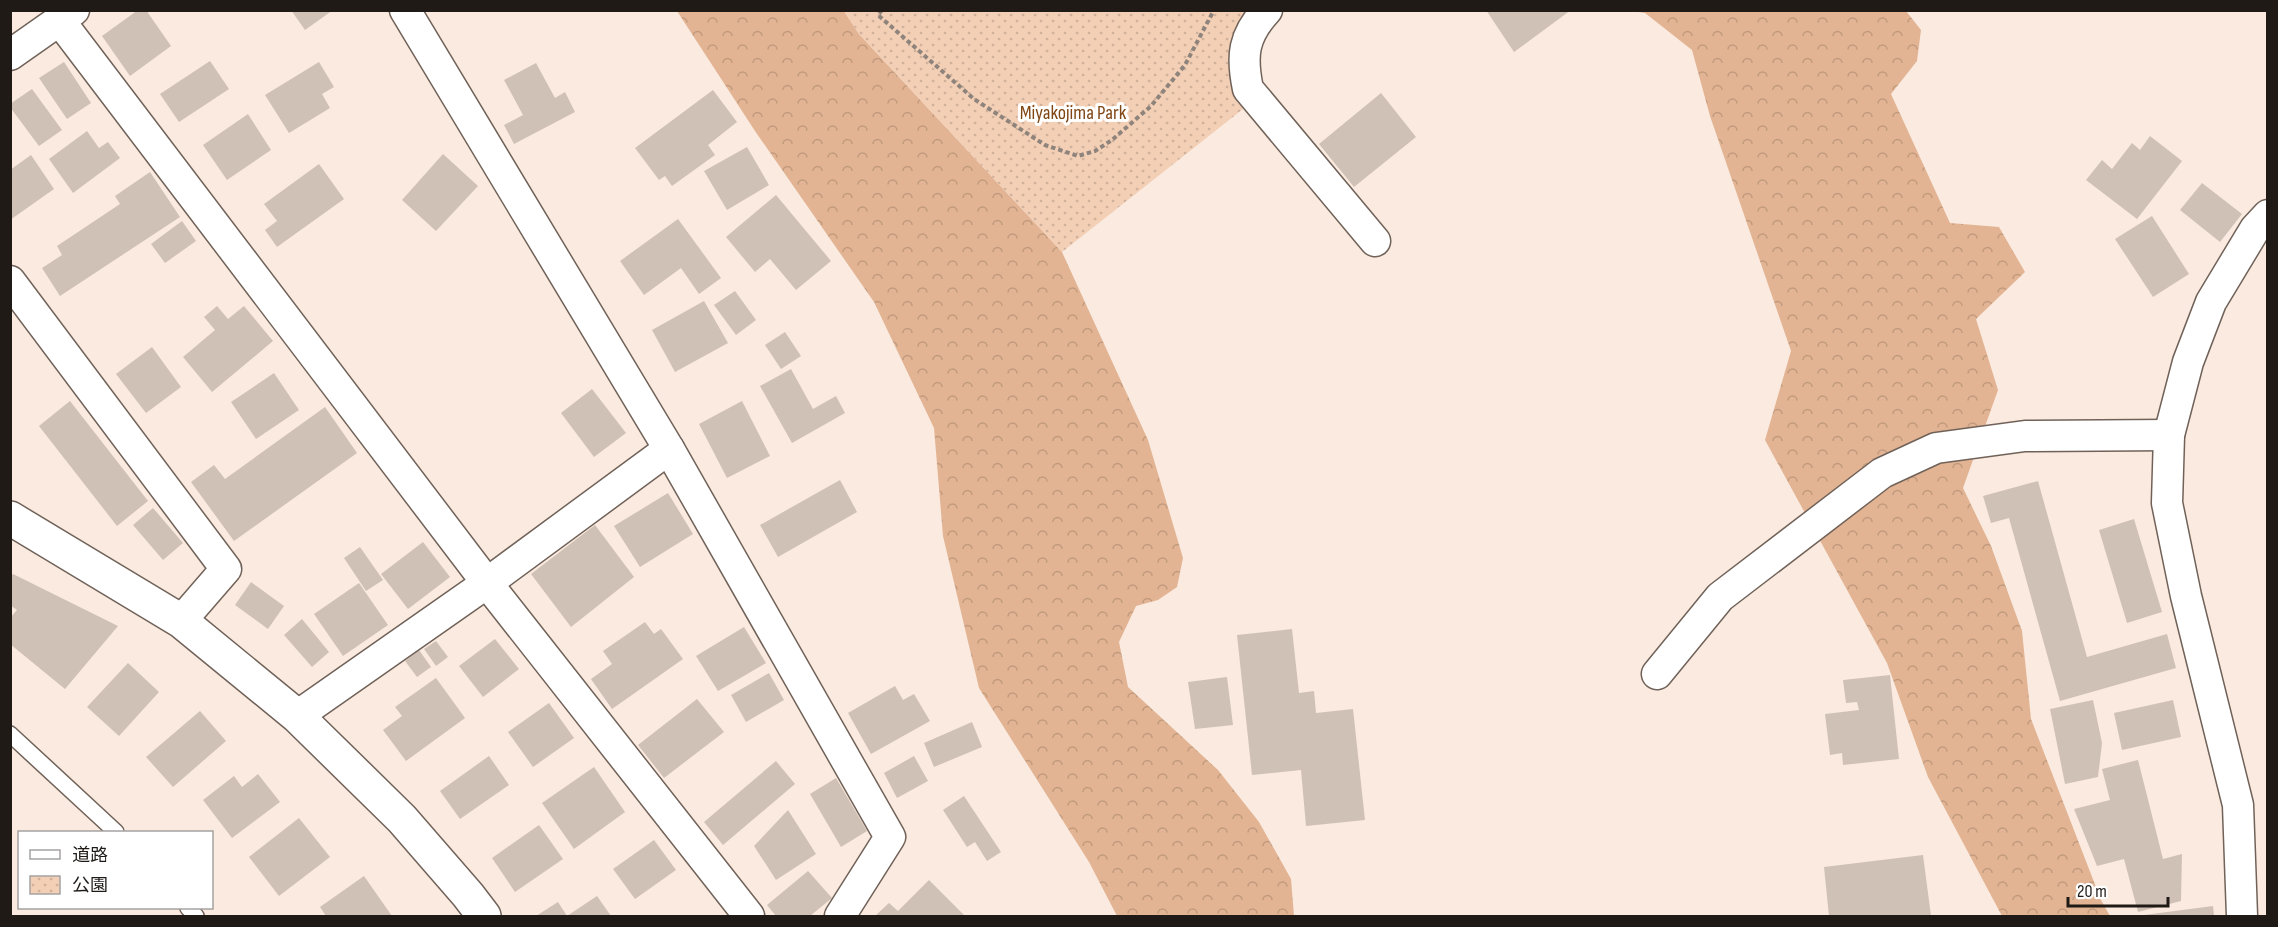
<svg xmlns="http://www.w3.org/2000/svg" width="2278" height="927" font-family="'Sofia Sans Condensed','Noto Sans JP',sans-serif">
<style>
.forest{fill:url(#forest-crowns)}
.park{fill:url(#park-dots)}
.building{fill:#d0c1b6}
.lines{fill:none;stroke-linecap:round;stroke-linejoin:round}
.lane-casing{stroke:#706259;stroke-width:18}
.street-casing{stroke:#706259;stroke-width:33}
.secondary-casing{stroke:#706259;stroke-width:36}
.path{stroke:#8e847c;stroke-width:4;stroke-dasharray:4.5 3;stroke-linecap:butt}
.lane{stroke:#fff;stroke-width:15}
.street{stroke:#fff;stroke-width:30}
.secondary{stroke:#fff;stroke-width:33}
.labels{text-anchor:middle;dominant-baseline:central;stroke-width:6;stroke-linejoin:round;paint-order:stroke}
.park-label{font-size:20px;fill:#804714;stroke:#fff}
</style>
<defs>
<pattern id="forest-crowns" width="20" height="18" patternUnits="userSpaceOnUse" patternTransform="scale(1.5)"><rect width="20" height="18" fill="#e2b493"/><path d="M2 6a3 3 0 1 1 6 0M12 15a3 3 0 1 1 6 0" fill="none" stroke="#c19a7e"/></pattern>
<pattern id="park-dots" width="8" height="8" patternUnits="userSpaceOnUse" patternTransform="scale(1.5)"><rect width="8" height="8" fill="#f3cfb6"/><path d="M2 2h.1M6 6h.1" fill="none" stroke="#d0b19c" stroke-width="1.8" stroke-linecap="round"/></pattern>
</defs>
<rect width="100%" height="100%" fill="#faeadf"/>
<!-- forest -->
<g class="forest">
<polygon points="677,11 844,11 859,34 1062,252 1148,440 1183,558 1177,587 1158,600 1136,606 1119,642 1128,687 1218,770 1259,822 1291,879 1294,916 1117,916 1089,862 979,688 943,536 934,428 874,302 755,131"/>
<polygon points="1632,11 1906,11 1921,30 1917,61 1891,94 1950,223 1999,227 2025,272 1976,319 1998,390 1963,488 1991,546 2022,631 2031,719 2101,900 2110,916 2002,916 1928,777 1887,663 1765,440 1791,351 1710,116 1692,50 1645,13"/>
</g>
<!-- park -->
<polygon class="park" points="844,11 1250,11 1237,30 1228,59 1243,109 1062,252 859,34"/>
<!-- building -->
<g class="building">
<polygon points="138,10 146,10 171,46 130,76 102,36"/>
<polygon points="291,10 333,10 305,30"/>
<polygon points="1486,10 1571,10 1514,52"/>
<polygon points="210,61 229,89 179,122 160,94"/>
<polygon points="64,62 91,103 67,119 39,78"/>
<polygon points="319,62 334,87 322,94 330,108 289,133 265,95"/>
<polygon points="536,63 555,98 565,92 575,112 514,144 504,125 523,115 504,80"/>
<polygon points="32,89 62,130 39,146 10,107 10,104"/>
<polygon points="713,90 737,122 708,145 715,155 672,186 665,176 659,180 635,148"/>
<polygon points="1381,93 1416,137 1354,187 1319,144"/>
<polygon points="248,114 271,150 227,180 203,145"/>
<polygon points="87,131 99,148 108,142 120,158 73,193 49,159"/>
<polygon points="2150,136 2182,161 2137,219 2086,180 2102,160 2112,169 2132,143 2140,150"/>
<polygon points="747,147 769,185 727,210 704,171"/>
<polygon points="443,154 478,186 436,231 402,200"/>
<polygon points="31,155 54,189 10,220 10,170"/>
<polygon points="319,164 344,199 277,247 265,230 277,221 264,204"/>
<polygon points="150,172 180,217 60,296 42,268 62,255 57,246 120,204 115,196"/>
<polygon points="2202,183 2242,214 2220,242 2180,210"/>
<polygon points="776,195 831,261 796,290 770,259 755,272 726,237"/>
<polygon points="2152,216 2189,274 2153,297 2115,239"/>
<polygon points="678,219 721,278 699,294 681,268 644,295 620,261"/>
<polygon points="182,221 196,241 165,263 151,244"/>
<polygon points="735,291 756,320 736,335 714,305"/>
<polygon points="704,301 728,343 675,372 652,330"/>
<polygon points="217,306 228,319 244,306 273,341 212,392 183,357 215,330 204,317"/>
<polygon points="785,332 801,356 781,369 765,345"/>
<polygon points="152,347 181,387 146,413 116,374"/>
<polygon points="791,369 813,409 836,396 845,413 792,443 760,386"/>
<polygon points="274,373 299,410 256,439 231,402"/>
<polygon points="592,389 626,433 594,457 561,413"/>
<polygon points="70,401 148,501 117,526 39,426"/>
<polygon points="742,401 770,456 727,478 699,424"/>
<polygon points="325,407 357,453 234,541 191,482 214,465 225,479"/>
<polygon points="840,480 857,512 778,557 760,525"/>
<polygon points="2038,481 2087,657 2167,634 2176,668 2060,701 2009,518 1991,523 1983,496"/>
<polygon points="668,493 693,534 640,567 614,526"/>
<polygon points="153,508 183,543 163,560 133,525"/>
<polygon points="2134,519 2162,612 2127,623 2099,530"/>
<polygon points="595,525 634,577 571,627 531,574"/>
<polygon points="423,542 450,577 408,609 381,574"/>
<polygon points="360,547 383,580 366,591 344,558"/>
<polygon points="13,574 118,626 65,689 10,644 10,618 17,610 10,605 10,577"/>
<polygon points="251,582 284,606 268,629 235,605"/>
<polygon points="359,583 388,625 343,656 314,614"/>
<polygon points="302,619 329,652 312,667 284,635"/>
<polygon points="645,622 654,634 661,629 683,659 612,709 591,679 612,664 603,651"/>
<polygon points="744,627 766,663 718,691 696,656"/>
<polygon points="1292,629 1299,693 1314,691 1316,713 1353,709 1365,820 1306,826 1301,770 1252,775 1237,635"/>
<polygon points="495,639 519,669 483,697 459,666"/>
<polygon points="436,641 448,657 436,666 424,649"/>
<polygon points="419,650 431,667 417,677 405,661"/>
<polygon points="128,663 159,692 119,736 87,707"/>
<polygon points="769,673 784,700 746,722 731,695"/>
<polygon points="1890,675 1899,759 1843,765 1842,753 1830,755 1825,714 1859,710 1857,702 1846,703 1843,680"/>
<polygon points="1227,677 1233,725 1195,729 1188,682"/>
<polygon points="436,678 465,718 406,761 383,730 402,716 395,707"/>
<polygon points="895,686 903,700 914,694 930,721 871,754 848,713"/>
<polygon points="697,699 724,732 664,778 638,745"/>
<polygon points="2093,700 2102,743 2098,777 2065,784 2050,709"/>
<polygon points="2173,700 2181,737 2122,750 2114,713"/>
<polygon points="549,703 574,738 533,767 508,732"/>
<polygon points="200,711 226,741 173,787 146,757"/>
<polygon points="972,722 982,747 934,767 924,743"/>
<polygon points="489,756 509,785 460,819 440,791"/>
<polygon points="914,756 928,781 897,798 884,773"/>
<polygon points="2138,760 2163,859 2182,854 2181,901 2138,912 2124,859 2097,866 2074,809 2110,800 2102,769"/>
<polygon points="776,761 795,784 723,845 704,822"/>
<polygon points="594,767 625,812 574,849 542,803"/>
<polygon points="258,774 280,802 232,838 203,800 234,776 242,787"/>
<polygon points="836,778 867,831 841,847 810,794"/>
<polygon points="964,796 1001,852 987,861 975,842 967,847 943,810"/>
<polygon points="788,810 816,854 776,880 754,846"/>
<polygon points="299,818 330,857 279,896 249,857"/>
<polygon points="539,825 563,859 515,892 492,858"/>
<polygon points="654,840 676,870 635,899 613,869"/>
<polygon points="1923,855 1931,916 1829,916 1824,867"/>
<polygon points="808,871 832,898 810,916 776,916 767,905"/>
<polygon points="364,876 392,916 326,916 320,907"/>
<polygon points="929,880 965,916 875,916 889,903 898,911"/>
<polygon points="597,896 611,916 536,916 558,902 567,916"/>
<polygon points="2213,906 2214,916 2144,916 2144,915"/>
</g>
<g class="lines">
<defs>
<g id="lane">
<polyline points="10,734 116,832"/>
<polyline points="188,908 196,916"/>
</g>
<g id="street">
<polyline points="405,10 669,449 890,837 840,916"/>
<path d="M1267,10C1243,36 1241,56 1248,89L1375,241"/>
<polyline points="60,21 487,583 749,916"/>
<polyline points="10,55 74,10"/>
<polyline points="10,281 226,569 181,621"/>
<polyline points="1657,674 1720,597 1882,473 1936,448 2025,436 2169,435"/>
<polyline points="297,716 487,583 669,449"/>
<polyline points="2242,916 2238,805 2186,596 2167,503 2169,435 2188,362 2211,302 2255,229 2268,215"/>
</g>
<polyline id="secondary" points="10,518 181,621 297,716 402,819 468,895 484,916"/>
</defs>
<!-- lane casing -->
<use href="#lane" class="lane-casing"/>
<!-- street casing -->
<use href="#street" class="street-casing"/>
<!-- secondary casing -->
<use href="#secondary" class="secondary-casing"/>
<!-- path -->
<polyline class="path" points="882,10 878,15 974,99 1045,145 1078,156 1095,151 1112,140 1151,106 1185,65 1214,10"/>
<!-- lane -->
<use href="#lane" class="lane"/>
<!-- street -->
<use href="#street" class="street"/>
<!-- secondary -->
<use href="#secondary" class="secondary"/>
</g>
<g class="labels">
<!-- park labels -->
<g class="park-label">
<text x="1073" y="113">Miyakojima Park</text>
</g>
</g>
<!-- border -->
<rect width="2278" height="927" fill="none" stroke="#1f1a16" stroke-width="24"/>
<!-- legend -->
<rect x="18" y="831" width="195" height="78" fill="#ffffff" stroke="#a5a3a2" stroke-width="1.5"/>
<rect x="30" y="850" width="30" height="9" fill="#ffffff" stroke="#a5a3a2" stroke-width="1.5"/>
<text x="72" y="861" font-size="18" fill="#1f1a16">道路</text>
<rect x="30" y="876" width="30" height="18" fill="url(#park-dots)" stroke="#a5a3a2" stroke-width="1.5"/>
<text x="72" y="891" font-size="18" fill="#1f1a16">公園</text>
<!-- scale -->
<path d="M2068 897v9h100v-9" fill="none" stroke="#1f1a16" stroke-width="3"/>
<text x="2077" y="897" font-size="18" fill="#1f1a16" stroke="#ffffff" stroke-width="4.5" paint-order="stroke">20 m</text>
</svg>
